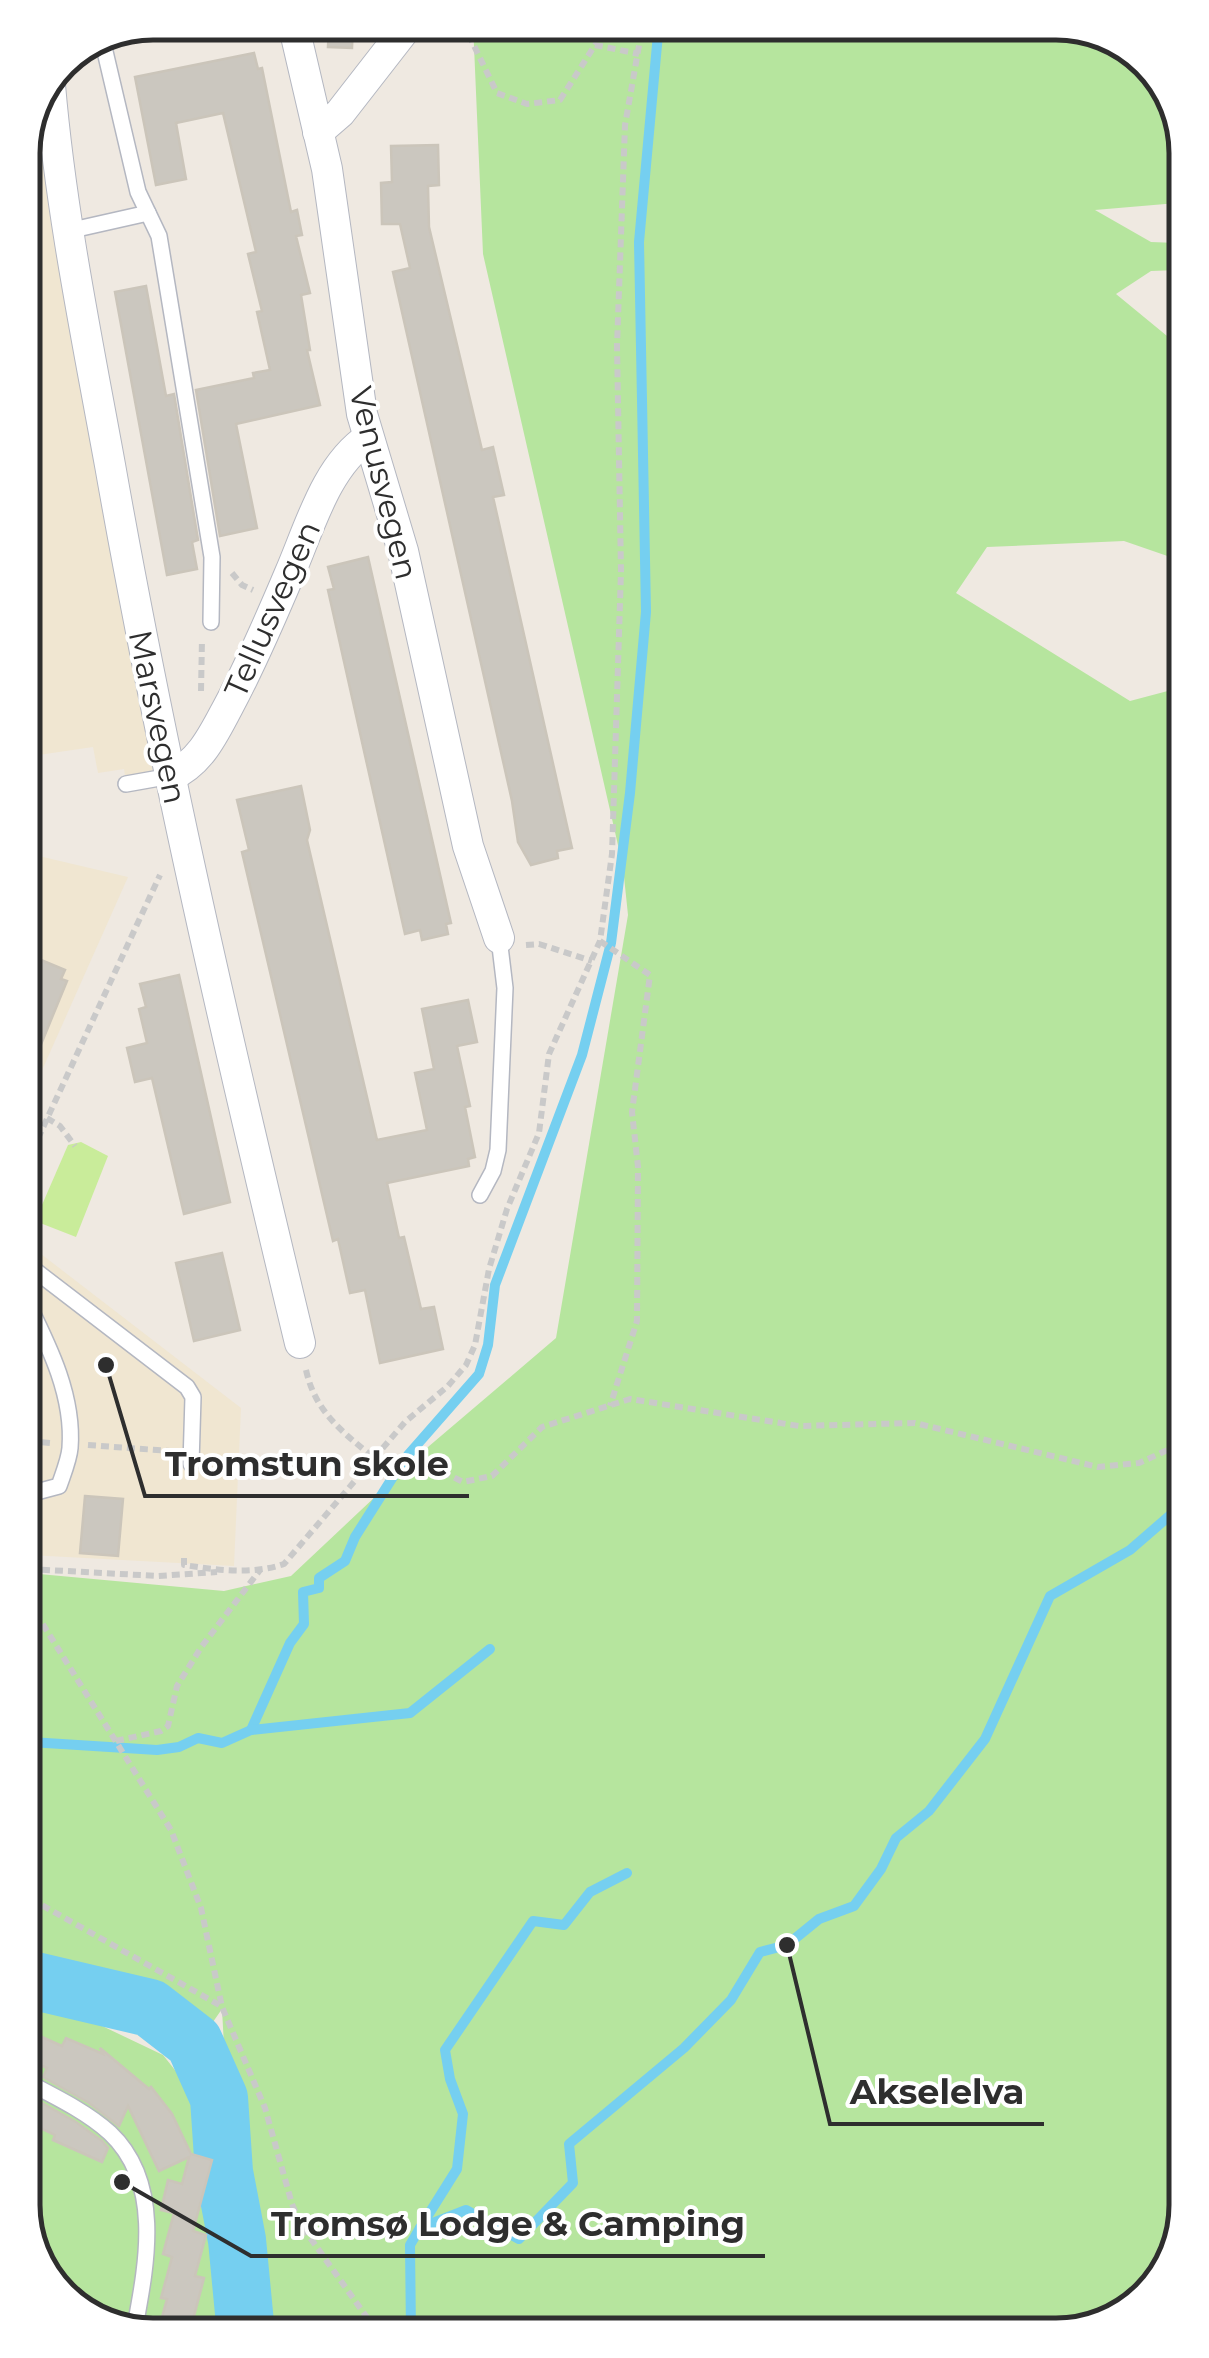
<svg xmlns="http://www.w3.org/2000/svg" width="1209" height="2358" font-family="Montserrat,sans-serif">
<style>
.education{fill:#f0e6d1}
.green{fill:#b6e59e}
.pitch{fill:#c9ec9a}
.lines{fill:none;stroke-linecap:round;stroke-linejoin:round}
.stream{stroke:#75cff0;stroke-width:10}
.river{stroke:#75cff0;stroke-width:58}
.building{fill:#cbc7bf;stroke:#cbc5ba;stroke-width:2.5}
.lane-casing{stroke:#b4b7c1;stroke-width:18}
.street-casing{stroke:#b4b7c1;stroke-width:32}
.path{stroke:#c9c9c9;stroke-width:6;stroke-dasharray:8 5;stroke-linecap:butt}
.lane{stroke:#fff;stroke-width:15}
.street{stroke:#fff;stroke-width:30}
.labels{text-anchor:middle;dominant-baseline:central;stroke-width:8;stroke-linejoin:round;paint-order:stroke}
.street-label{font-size:32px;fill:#2e2e2e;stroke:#fff}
.rim{fill:none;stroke:#2e2e2e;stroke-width:5}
.leader{fill:none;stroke:#2e2e2e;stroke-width:4}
.callout-dot{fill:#2e2e2e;stroke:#fff;stroke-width:4}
.callout-label{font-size:35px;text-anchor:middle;font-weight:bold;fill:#2e2e2e;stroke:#fff;stroke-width:8;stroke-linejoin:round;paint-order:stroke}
</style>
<rect width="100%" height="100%" fill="#efe9e1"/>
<!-- education -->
<g class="education">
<polygon points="36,115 157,773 127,788 124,769 98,773 93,747 25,757 23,145"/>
<polygon points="26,853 128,877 27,1104"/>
<polygon points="28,1244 241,1408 234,1566 29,1555"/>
</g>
<!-- green -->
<g class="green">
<polygon points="473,23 1065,23 1135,49 1160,82 1150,85 1177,104 1177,203 1095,210 1151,242 1177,243 1178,270 1151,271 1116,294 1178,345 1179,560 1124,541 987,547 956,593 1130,701 1179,688 1186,2206 1164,2278 1105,2326 264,2334 247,2232 247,2161 238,2089 224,2046 222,2009 199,2042 151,2005 31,1975 29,1605 33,1606 39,1574 224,1591 291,1576 428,1447 556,1338 628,915 623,867 483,254"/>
<polygon points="31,2007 98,2024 163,2055 186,2084 206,2121 212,2161 213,2203 233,2334 144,2335 74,2309 32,2254"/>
</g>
<!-- pitch -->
<polygon class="pitch" points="81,1142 108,1156 76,1237 35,1221 68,1145"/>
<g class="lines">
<!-- stream -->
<g class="stream">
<polyline points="408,1455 479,1374 488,1345 495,1285 582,1055 611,943 630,793 646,612 639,242 659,23"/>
<polyline points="251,1730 290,1643 304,1624 303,1592 319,1588 319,1578 345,1561 355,1537 403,1461"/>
<polyline points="30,1742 157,1750 179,1747 198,1738 222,1743 251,1730 410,1713 490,1649"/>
<polyline points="420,2228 457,2169 463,2114 450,2079 445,2050 533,1921 564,1925 590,1892 627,1873"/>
<polyline points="411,2333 410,2245 420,2228 466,2210 519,2239 573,2183 569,2144 684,2048 731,2000 760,1952 787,1945 819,1919 854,1906 881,1869 896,1838 929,1811 985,1739 1050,1596 1130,1550 1183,1504"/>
</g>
<!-- river -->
<polyline class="river" points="31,1980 150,2008 194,2042 219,2098 224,2172 237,2240 246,2334"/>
</g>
<!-- building -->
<g class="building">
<polygon points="329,23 353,23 352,48 328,47"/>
<polygon points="254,53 258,69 262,68 291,212 297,210 302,235 296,236 310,293 301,295 310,350 307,350 320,405 236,424 257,528 220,536 196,390 254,378 253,373 270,370 257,312 262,311 248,254 256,252 223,113 176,123 186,179 156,185 135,77"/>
<polygon points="438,145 439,185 428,186 429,227 482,450 493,447 504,495 493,497 572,848 557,851 558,858 531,865 518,842 512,801 393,272 410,268 400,224 382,224 381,183 392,182 391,146"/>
<polygon points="146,286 166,396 174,394 198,540 192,542 197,569 167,575 115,292"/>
<polygon points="368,557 451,923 446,924 448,934 422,940 420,930 405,934 328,590 334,589 328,567"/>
<polygon points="301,786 310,830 307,840 377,1140 427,1130 415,1073 434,1069 422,1009 468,1000 477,1042 457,1046 470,1106 465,1107 475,1157 468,1159 469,1166 387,1183 399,1238 404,1237 421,1309 434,1307 443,1349 380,1363 365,1290 350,1293 338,1239 333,1241 242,852 249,850 237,800"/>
<polygon points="41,960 65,970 61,979 67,981 28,1076 26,964 37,969"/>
<polygon points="179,975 230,1202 184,1214 152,1078 135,1082 127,1048 147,1043 139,1009 146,1007 140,984"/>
<polygon points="222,1253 240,1330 194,1341 176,1263"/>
<polygon points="85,1496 123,1499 118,1556 80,1553"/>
<polygon points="31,2032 62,2046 66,2038 103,2054 100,2048 149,2089 151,2087 172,2114 191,2154 212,2160 193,2231 206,2235 195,2276 204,2278 189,2335 157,2335 167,2299 161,2298 172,2257 163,2254 174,2213 161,2210 168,2180 182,2184 189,2157 159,2171 128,2106 119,2126 89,2103 43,2077 47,2068 31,2061"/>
<polygon points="33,2098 76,2122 102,2141 108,2148 102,2162 53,2140 55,2135 32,2124"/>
</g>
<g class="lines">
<defs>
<g id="lane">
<polyline points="103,43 138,192 159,236 212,557 211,622"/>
<polyline points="68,231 148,213"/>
<polyline points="126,784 171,776"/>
<polyline points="480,1195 493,1171 498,1150 505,988 499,938"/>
<polyline points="28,1265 187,1387 193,1397 191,1464"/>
<path d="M28,1304C50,1348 74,1397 70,1448C69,1460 63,1474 59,1486L29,1494"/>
<path d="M31,2084C58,2098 88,2113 110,2133C164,2184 146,2267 134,2332"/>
</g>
<g id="street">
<polyline points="293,23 327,169 362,414 403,551 468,846 499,938"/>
<path d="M50,85C61,213 87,339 110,465C162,760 230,1052 300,1343"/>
<polyline points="318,132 340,113 410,23"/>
<path d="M171,776C201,762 213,735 228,707C251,664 270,620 289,575C309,530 325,467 368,438"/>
</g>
</defs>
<!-- lane casing -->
<use href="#lane" class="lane-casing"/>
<!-- street casing -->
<use href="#street" class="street-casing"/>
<!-- path -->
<g class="path">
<polyline points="463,23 497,93 527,104 560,100 595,45 639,54"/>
<polyline points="232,573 242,585 253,590"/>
<polyline points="201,691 202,639"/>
<polyline points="600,941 650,975 632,1112 638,1167 637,1321 610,1406"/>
<polyline points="526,945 539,944 592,961"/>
<polyline points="47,1118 60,1126 75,1146"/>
<polyline points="27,1162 160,875"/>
<path d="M306,1370C315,1411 341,1431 373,1457"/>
<polyline points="29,1441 51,1443"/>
<polyline points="88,1445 170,1451"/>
<path d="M367,1465C415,1456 421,1461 463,1482L492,1476L542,1427L630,1399L799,1426L915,1423L1098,1467L1139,1463L1183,1443"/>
<path d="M184,1558V1565C217,1570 252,1575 284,1564L405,1422L448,1386L466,1365L475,1345L489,1269L507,1209L539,1133L549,1054L600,941L612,854L621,571L617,346L625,125L643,23"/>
<polyline points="29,1569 158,1576 217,1572"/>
<polyline points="29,1602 171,1830 201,1908 222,2007 265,2108 292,2204 301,2225 378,2333"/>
<polyline points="116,1741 161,1731 168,1726 177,1686 202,1646 260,1570"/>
<polyline points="31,1899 221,2006"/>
</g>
<!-- lane -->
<use href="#lane" class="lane"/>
<!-- street -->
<use href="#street" class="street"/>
</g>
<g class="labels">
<!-- street labels -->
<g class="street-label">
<text transform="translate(384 483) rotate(76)">Venusvegen</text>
<text transform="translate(272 609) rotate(-66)">Tellusvegen</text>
<text transform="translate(158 717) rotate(78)">Marsvegen</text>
</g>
</g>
<!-- crop -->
<path d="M0 0H1209V2358H0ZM153 40H1056A113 113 0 0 1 1169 153V2205A113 113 0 0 1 1056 2318H153A113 113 0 0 1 40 2205V153A113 113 0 0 1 153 40Z" fill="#fff" fill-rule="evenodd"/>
<path class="rim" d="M153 40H1056A113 113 0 0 1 1169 153V2205A113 113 0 0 1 1056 2318H153A113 113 0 0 1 40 2205V153A113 113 0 0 1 153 40Z"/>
<!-- callouts -->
<path class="leader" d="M106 1365L145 1496H469M787 1945L830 2124H1044M122 2182L251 2256H765"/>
<g class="callout-dot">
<circle cx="106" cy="1365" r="10"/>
<circle cx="787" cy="1945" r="10"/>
<circle cx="122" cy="2182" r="10"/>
</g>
<g class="callout-label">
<text x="307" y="1476">Tromstun skole</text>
<text x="937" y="2104">Akselelva</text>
<text x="508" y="2236">Tromsø Lodge &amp; Camping</text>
</g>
</svg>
